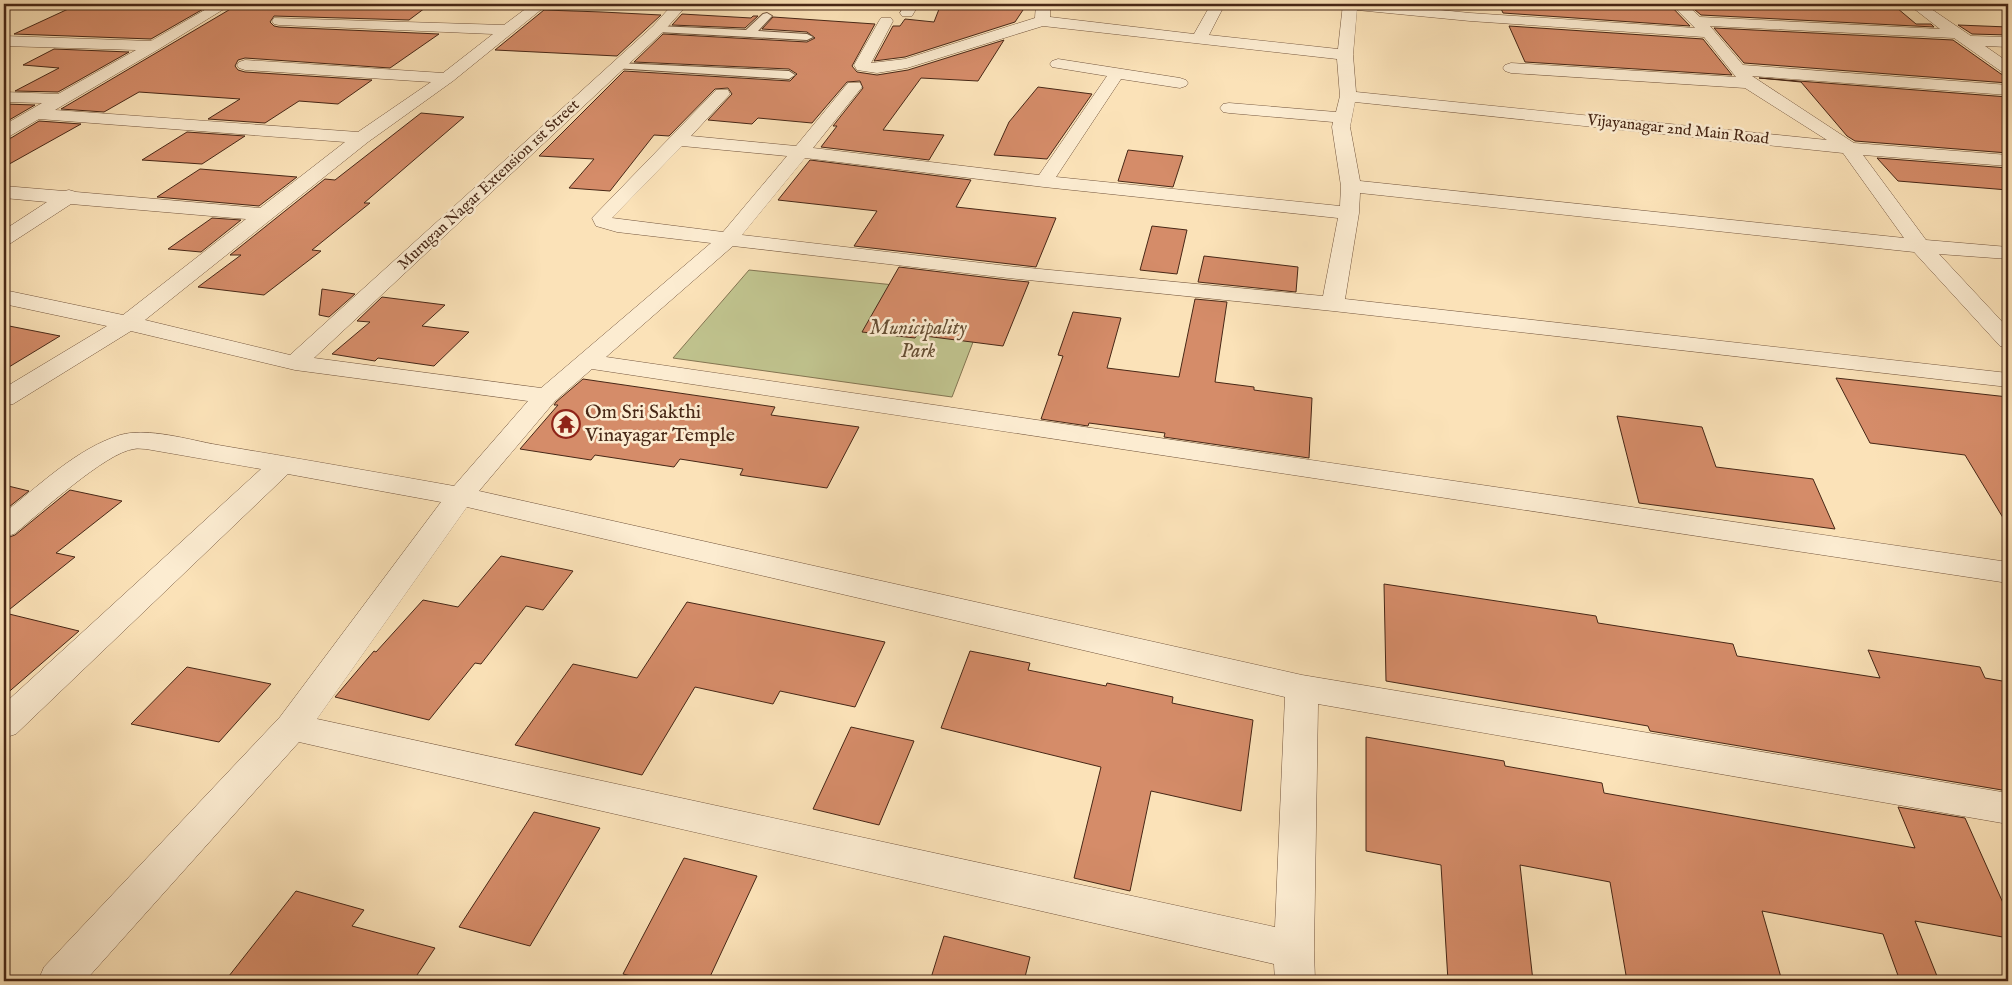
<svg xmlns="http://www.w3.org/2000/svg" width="2012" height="985" font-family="'IM FELL English',serif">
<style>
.green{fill:#c0c38e;stroke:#847552}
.building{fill:#d58c69;stroke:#472716}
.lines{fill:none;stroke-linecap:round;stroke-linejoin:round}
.lane-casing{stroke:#74563e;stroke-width:2}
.street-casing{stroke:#74563e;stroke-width:1}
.lane{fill:#fcecd1;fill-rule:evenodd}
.street{fill:#fcecd1;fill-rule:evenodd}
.labels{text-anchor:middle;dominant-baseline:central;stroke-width:5;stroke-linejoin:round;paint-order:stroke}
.far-street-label{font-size:16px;fill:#472716;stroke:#fcecd1}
.park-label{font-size:20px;font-style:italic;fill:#654e34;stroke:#fcecd1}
.poi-label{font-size:20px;fill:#472716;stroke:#fcecd1;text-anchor:start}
</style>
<rect width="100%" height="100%" fill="#fbe2b8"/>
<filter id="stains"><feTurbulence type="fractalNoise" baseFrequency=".004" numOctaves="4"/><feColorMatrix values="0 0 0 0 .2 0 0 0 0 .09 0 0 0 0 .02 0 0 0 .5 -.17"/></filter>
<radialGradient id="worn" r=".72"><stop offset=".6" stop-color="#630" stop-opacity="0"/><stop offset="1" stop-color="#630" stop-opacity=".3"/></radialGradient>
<!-- green -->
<polygon class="green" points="749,270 991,295 952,397 673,358"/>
<!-- building -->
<g class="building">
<polygon points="79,4 122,4 205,8 151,39 14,34"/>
<polygon points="239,4 429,5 409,20 274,16 270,22 274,26 279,27 439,34 390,68 245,58 238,60 235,66 238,70 245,72 372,80 338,104 299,101 265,123 208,119 240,99 139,92 104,112 61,109"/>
<polygon points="941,4 1027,4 1015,22 905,57 874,61 893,26 900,26 905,19 934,22"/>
<polygon points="1499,4 1669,4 1690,26 1503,13"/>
<polygon points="1688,4 1794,4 1897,8 1916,24 1931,24 1934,27 1701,15"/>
<polygon points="544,10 602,12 661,15 617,56 495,50"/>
<polygon points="682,14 751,18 753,16 758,16 745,28 672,25"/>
<polygon points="773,17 875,24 852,66 857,72 877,75 908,70 1004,40 978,81 921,78 883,130 944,135 929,160 821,147 837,126 833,126 863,88 860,81 847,82 812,123 758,118 752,124 708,120 732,94 728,88 715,89 669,136 654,135 610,191 569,188 594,159 539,156 624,71 790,81 797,74 789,69 634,62 663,34 807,42 815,38 807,32 762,29"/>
<polygon points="1958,25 2008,27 2008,35 1972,34"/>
<polygon points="1509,26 1703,39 1732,75 1525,62"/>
<polygon points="1714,28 1953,40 2001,74 2008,76 2008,83 1744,63"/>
<polygon points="54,49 129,52 58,92 15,91 59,68 23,65"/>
<polygon points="1759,78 2008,97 2008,153 1855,141 1847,136 1801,82"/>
<polygon points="1038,87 1092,94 1047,159 994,155 1009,122"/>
<polygon points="4,104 35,105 4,123"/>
<polygon points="421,113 464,117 364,203 370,203 312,250 321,251 264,295 198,287 241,255 230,255 325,179 335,180"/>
<polygon points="39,121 81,124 4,167 4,139 11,138"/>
<polygon points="187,132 245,136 202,164 142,160"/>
<polygon points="1128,150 1183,156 1173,187 1118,181"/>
<polygon points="1877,158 2008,168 2008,190 1898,181"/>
<polygon points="810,160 971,180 956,207 1056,218 1036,267 854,246 877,211 778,200"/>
<polygon points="200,169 297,177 259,206 157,197"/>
<polygon points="212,218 241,220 201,252 168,249"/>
<polygon points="1152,226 1187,230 1177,274 1140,270"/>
<polygon points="1204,256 1298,267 1296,292 1198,282"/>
<polygon points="899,267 1008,280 1029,282 1003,346 917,335 915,338 862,332"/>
<polygon points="322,289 355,294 329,317 319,315"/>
<polygon points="382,297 445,305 422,326 469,332 434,366 378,358 375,361 332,354 370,322 357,321"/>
<polygon points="1195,299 1227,302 1215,382 1254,387 1254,390 1312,398 1309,458 1164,437 1165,433 1089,423 1088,426 1041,419 1063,356 1058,355 1073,312 1121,318 1107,368 1179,377"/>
<polygon points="4,325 60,336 4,370"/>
<polygon points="1836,378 2008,397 2008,526 1965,455 1870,443"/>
<polygon points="583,379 775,407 771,415 859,427 827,488 740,475 743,469 680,459 674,467 595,455 591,460 520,449 558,405 554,405 556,402"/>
<polygon points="1617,416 1702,427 1716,467 1813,479 1835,529 1639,503"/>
<polygon points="4,485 29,491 4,511"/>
<polygon points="70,490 122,501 56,553 75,557 5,613 79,631 4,696 4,539 15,535"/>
<polygon points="501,556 573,571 543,610 526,606 481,664 475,663 429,720 335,697 374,651 376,652 423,600 458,607"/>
<polygon points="1384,584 1596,616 1598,623 1733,644 1737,656 1880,678 1868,650 1980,667 1985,678 2008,682 2008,791 1650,731 1648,726 1386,681"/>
<polygon points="687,602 885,642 855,707 780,691 773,704 695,687 642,775 515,745 573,664 637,678"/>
<polygon points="970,651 1030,663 1028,670 1106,686 1107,683 1173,697 1172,703 1253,720 1241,811 1151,791 1130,891 1074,878 1101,767 941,728"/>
<polygon points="187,667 271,684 219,742 131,724"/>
<polygon points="851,727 914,741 879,825 813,809"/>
<polygon points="1366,737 1504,761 1505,766 1602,783 1604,793 1915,848 1898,807 1965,818 2008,914 2008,938 1915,921 1939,981 1900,981 1883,934 1762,911 1782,981 1627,981 1610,882 1520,865 1533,981 1448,981 1441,865 1366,851"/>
<polygon points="534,812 600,828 530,946 459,927"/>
<polygon points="684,858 757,876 708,981 651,981 623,974"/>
<polygon points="296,891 364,910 352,926 435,948 413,981 225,981"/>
<polygon points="944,936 1030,957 1024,981 930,981"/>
</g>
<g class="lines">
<defs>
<g id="lane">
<polygon points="767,13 772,16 758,31 807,34 813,37 807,40 658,32 653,29 658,26 746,30 763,14"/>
<polygon points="618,63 789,71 795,75 789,79 614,68 612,66 614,64"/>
</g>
<g id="street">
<path d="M215,4H232L159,49L55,110L358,132L431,82L245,70L239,68L237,65L239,62L245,60L443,73L493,34L279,25L274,24L272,21L274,18L504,25L532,4H548L453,81L368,142L145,320L290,355L653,26L673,4H688L663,32L314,358L541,388L711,243L617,232L596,226L592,218L716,90H728L730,94L691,136L796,146L848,83H860L862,87L813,148L1039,175L1107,76L1052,67L1050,64L1052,61L1058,59L1180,78L1186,80L1188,83L1186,86L1180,88L1121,79L1056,177L1340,206L1341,186L1332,127L1333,122L1229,113L1223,112L1220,108L1223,104L1229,103L1336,112L1340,96L1337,59L1043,26L907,68L877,73L857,70L854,65L879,21L881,18H891L893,21L871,63L905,59L1035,18L1036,4H1050V17L1194,34L1211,4H1225L1209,35L1338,49L1343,4H1380L1470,13L1695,28L1671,4H1686L1700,17L1940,29L1908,4H1924L1971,36L2008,37V47L1985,46L2008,62V74L2002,72L1954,38L1710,26L1743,65L2008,85V95L1752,76L1854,143L2008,155V166L1863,155L1926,240L2008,247V259L1939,254L2008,328V348L2000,346L1914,252L1360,193L1359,213L1345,299L2008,373V387L1333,311L1008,278L733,246L606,357L2008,562V583L592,369L555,401L479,491L1302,675L2008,793V824L1318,704L1314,950L1315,981H1275L1274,964L299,742L85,981H38L44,967L280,717L441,502L288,474L16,734L4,738V704L261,469L146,449C142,449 138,448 134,449C106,452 39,514 14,534L4,537V513C40,485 76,449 120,435C148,427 189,440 218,445C296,458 375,472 454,486L528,401L295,370L131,331L13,404L4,406V388L107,326L4,304V290L123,315L246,219L71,204L11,243L4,245V230L47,202L4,198V186L64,191L69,190L76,192L260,208L345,142L39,119L10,136L4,137V125L42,103L4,102V92L58,94L136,50L4,46V36L151,41ZM1357,10L1470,21L1704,37L1736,77L1511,63L1505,65L1503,68L1505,71L1511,73L1745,88L1827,140L1356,92L1353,55ZM1355,102L1843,153L1904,238L1360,181L1350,127ZM682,146L787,156L723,232L612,218ZM805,158L1044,187L1338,218L1323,296L1008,266L742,235ZM467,507L1285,697L1275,927L317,719Z"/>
<polygon points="905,4 919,4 912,16 902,16 900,13"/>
</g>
</defs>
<!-- lane casing -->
<use href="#lane" class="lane-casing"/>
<!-- street casing -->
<use href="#street" class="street-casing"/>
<!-- lane -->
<use href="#lane" class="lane"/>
<!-- street -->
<use href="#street" class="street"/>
</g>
<!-- icons -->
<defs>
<symbol id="temple-ring" viewBox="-11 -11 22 22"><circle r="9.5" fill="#fcecd1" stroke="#8f2418" stroke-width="1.5"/><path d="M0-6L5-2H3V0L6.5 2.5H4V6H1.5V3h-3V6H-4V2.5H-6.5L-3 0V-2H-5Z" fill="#8f2418"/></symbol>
</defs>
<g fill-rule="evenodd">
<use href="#temple-ring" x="550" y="408" width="32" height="32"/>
</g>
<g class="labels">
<!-- far-street labels -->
<g class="far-street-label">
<text transform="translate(1678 130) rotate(6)">Vijayanagar 2nd Main Road</text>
<text transform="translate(489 185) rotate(-43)">Murugan Nagar Extension 1st Street</text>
</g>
<!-- park labels -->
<g class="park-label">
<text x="918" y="328">Municipality<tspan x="918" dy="23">Park</tspan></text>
</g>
<!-- poi labels -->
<g class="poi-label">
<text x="585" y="412">Om Sri Sakthi<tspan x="585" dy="23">Vinayagar Temple</tspan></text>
</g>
</g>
<!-- margin -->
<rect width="2012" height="985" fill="none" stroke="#fbe2b8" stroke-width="20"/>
<rect x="5" y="5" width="2002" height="975" fill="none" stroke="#472716" stroke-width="2.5"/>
<rect x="10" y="10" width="1992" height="965" fill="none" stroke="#472716"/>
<rect width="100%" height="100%" filter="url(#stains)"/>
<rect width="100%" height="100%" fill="url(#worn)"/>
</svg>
